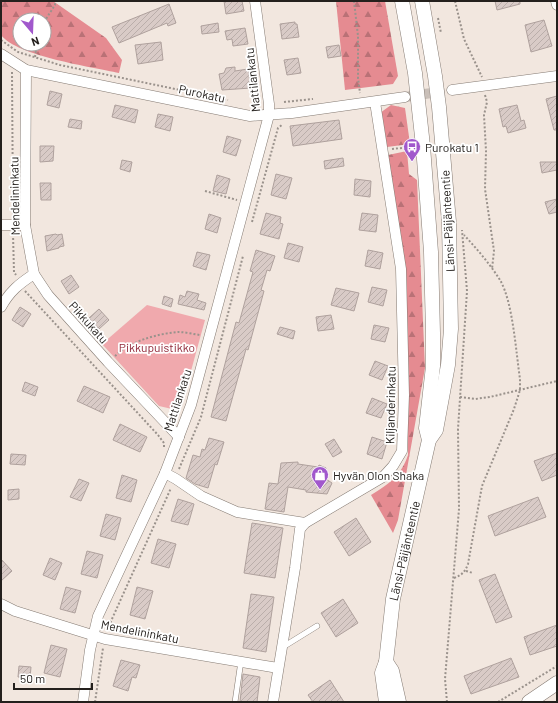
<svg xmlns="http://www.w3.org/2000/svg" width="558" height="703" font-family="Barlow,sans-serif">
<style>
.green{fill:#f0a9ad}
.forest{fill:url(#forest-firs);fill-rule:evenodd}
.building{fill:url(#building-hatch);stroke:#afa19d}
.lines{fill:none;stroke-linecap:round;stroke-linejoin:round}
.street-tunnel{stroke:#c9bfb8;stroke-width:10;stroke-dasharray:10 5;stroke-linecap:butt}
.lane-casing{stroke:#857b73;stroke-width:6}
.street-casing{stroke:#857b73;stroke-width:11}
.secondary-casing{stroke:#857b73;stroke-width:15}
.path{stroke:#9a928c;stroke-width:2;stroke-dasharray:2 2;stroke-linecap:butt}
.lane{stroke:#fff;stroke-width:5}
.street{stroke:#fff;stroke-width:10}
.secondary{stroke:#fff;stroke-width:14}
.labels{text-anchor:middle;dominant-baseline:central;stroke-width:3.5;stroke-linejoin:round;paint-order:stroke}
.street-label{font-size:12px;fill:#24201d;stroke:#fff}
.poi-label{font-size:12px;fill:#24201d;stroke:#fff;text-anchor:start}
.park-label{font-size:12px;fill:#902738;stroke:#fff}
</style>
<defs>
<pattern id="forest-firs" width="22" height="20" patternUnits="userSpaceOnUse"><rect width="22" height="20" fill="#e58b91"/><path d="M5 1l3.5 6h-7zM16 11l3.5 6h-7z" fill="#b97176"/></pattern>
<pattern id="building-hatch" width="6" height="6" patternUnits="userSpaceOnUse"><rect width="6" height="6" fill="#d9cbc7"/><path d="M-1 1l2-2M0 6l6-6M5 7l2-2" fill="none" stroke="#baaeaa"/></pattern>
</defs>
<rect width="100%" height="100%" fill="#f2e7df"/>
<!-- green -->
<polygon class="green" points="147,305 205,320 183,400 172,409 159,406 102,344"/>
<!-- forest -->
<g class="forest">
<path d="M1,1H53L106,38L122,60L119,73C92,67 17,56 1,35ZM20,20H44V44H20Z"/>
<polygon points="336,1 385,1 398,76 393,84 345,90"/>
<polygon points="391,105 405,108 410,144 387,147 380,113"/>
<path d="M407,151L409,174L417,180L425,368L398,520L393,533L371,495C389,484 401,476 408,455L405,268L388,155Z"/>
</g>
<!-- building -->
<g class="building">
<polygon points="224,1 242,1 244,11 226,14"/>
<polygon points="495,1 520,1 520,4 497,10"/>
<polygon points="169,4 176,23 168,26 167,23 119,43 112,27"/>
<polygon points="544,20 552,46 531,52 525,25"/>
<polygon points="295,22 295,24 297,24 299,37 282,39 280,24"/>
<polygon points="218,23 219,32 202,34 201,26"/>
<polygon points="245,28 248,44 233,46 232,39 227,40 225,31"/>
<polygon points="161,42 163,60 138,64 135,45"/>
<polygon points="339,45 341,56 328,58 326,47"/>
<polygon points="298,58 301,73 287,75 284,60"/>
<polygon points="235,67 235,71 248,69 251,88 222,90 219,74 224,73 226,68"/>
<polygon points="50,91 62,94 59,108 47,105"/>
<polygon points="557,96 557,130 554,130 546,99"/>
<polygon points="115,105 138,110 135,123 112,117"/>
<polygon points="517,105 521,121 524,120 526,128 508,133 506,126 503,127 499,109"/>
<polygon points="158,114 173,117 170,131 155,127"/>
<polygon points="70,119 82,121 81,129 68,127"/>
<polygon points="339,120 342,139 293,146 290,126"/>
<polygon points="227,136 241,140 236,156 223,152"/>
<polygon points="40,146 54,146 53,161 40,162"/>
<polygon points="343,158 344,166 325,169 324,161"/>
<polygon points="122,160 132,162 130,172 120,169"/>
<polygon points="540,162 557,162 557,170 542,173"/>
<polygon points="276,174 292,178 286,199 271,195"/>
<polygon points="217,175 230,179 226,194 213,191"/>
<polygon points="355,179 371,181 370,197 354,195"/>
<polygon points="40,183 51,183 51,200 41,200"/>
<polygon points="557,199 557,212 549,214 545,202"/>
<polygon points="266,213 281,217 280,223 283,224 279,239 260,234"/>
<polygon points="362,213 378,215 376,232 359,230"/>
<polygon points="209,214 221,218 217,233 205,229"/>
<polygon points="56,234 57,235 62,234 64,246 59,247 59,248 47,251 45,236"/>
<polygon points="288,243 303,247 299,262 284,258"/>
<polygon points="256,250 275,256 270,271 267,270 261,290 264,291 248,350 246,349 226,421 211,417 236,322 239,323 253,272 250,271"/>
<polygon points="368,250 383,253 380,269 365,266"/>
<polygon points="197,252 210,255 206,270 193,266"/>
<polygon points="71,275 79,287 69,294 61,281"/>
<polygon points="372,287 387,290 383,306 368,302"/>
<polygon points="336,288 359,293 354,311 331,305"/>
<polygon points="187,291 199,294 197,300 206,303 204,310 178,304 180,295 185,297"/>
<polygon points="164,296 173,299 171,307 162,304"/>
<polygon points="20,307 31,314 23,327 12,320"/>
<polygon points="99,309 109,320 99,329 89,318"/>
<polygon points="331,315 334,329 318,331 316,317"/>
<polygon points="374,325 389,328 385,342 371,339"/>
<polygon points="280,327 295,331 293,339 277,334"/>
<polygon points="375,361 388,366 382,380 369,375"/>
<polygon points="25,382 38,387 35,396 22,391"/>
<polygon points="84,386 110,397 103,413 77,401"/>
<polygon points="372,398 387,404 381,418 366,413"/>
<polygon points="120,424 147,437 140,452 113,440"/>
<polygon points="372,437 387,442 382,459 367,454"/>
<polygon points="209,438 224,442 217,465 215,464 208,488 195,484 186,478 193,455 200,457 202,449 205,450"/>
<polygon points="334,439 342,452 333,457 325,444"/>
<polygon points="557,453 557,475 542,481 534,461"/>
<polygon points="11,454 26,455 25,465 10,464"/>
<polygon points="298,462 298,464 318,467 319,465 326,468 323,477 332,483 327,494 306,492 306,490 288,487 284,512 265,509 269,483 278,484 281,463"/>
<polygon points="122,475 137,480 131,502 116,498"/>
<polygon points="79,479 89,483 81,501 70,497"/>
<polygon points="19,489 19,499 8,500 8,490"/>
<polygon points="538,497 546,517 495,536 488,516"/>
<polygon points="178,499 194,504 188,525 171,521"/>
<polygon points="106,514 121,518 115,540 100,536"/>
<polygon points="356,518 371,542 349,556 334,532"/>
<polygon points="252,523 283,528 275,578 244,573"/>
<polygon points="158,539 176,544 169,568 151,563"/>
<polygon points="87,551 103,555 97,578 81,574"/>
<polygon points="50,558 62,563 55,580 43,575"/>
<polygon points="1,559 12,571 1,581"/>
<polygon points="495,574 512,617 496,623 479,580"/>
<polygon points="66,587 81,591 75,613 60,609"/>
<polygon points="137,587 153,591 145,619 130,615"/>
<polygon points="251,594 274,597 266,652 243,648"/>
<polygon points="343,599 358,623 336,637 321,613"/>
<polygon points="557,625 557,646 530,655 524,637"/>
<polygon points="51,645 67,649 60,677 44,673"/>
<polygon points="511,658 519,677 471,694 464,676"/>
<polygon points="121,660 140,665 136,678 132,677 128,691 113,686"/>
<polygon points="19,666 31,667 30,678 18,677"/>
<polygon points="243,674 260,677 257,702 240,702"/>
<polygon points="330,680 344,702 313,702 308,695"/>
</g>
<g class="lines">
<!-- street-tunnel -->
<polyline class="street-tunnel" points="405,97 452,90"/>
<defs>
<g id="lane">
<polyline points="283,647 317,626"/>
<polyline points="235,702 241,661"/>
</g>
<g id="street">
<polyline points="556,1 557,5"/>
<polyline points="1,54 26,70 250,116 292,113 405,97"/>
<polyline points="26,70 25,225 34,274 48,295 108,362 179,437"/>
<polyline points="452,90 557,76"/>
<polyline points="1,225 25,225"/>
<path d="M1,307C10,291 19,284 34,274"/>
<polyline points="165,473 176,479 201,496 237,512 305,523"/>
<polyline points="1,604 15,611 105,639 278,668"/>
<polyline points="83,702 90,650 98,616 165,473 191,405 269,115 269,104 255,1"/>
<polyline points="273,702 295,568 300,529 305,523 383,477 393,466 402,451 404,395 401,269 375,102"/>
</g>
<g id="secondary">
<polyline points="402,1 415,73 423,146 431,252 433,333 433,366 426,428 429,440"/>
<polyline points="386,662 392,671 399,702"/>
<path id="s1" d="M386,702L382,673L386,662L393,599L429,440L436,430L448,365L451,329L449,222L439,107L435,76L422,1"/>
<polyline points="529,702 557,683"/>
</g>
</defs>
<!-- lane casing -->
<use href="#lane" class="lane-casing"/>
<!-- street casing -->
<use href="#street" class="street-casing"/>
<!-- secondary casing -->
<use href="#secondary" class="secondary-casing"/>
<!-- path -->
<g class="path">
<polyline points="354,1 358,36 358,78 360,93"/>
<polyline points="455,1 464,39 482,77"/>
<polyline points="438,18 441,33"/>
<polyline points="44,22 55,5 55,1"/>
<polyline points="1,40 18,52 60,65 228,100"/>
<polyline points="35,57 37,44"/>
<polyline points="12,72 13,216"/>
<polyline points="485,95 487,102 484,115 486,151 485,189 494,251 492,269"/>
<polyline points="284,102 313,99"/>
<polyline points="392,149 411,147"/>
<polyline points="205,191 237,200"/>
<polyline points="252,222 278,128 283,124"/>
<polyline points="13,234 14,272 16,275"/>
<polyline points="25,291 158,435 164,443 164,447"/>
<path d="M115,356C131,341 156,334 178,332C185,332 193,334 200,335"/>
<polyline points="460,397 475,399 490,397 557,381"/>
<polyline points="179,469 201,417 243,256"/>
<polyline points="466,571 473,573"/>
<path d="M454,578C462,575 465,572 468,564L482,486L514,409L520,390V379C516,353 513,302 500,280C490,264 477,249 464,235"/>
<polyline points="107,630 171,488"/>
<polyline points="95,702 103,648"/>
<polyline points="447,702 445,679 459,509 458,429 467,291 462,230"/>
<polyline points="498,702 557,666"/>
</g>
<!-- lane -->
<use href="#lane" class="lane"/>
<!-- street -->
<use href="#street" class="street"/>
<!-- secondary -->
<use href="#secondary" class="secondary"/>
</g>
<!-- icons -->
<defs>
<symbol id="bus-pin" viewBox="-11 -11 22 30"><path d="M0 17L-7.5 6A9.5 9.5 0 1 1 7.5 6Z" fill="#a158cc" stroke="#fff"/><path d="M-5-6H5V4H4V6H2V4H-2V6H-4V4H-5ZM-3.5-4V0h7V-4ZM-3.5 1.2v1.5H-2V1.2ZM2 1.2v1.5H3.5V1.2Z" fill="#fff"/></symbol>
<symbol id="shop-pin" viewBox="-11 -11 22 30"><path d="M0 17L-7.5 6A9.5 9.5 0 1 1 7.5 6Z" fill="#a158cc" stroke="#fff"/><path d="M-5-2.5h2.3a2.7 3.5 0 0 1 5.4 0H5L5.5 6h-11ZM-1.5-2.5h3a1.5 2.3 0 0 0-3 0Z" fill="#fff"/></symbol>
</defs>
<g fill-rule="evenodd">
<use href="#bus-pin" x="402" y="137" width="20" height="27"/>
<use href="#shop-pin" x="310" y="465" width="20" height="27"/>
</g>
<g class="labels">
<!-- street labels -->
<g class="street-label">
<text transform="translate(252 80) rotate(-96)">Mattilankatu</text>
<text transform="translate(202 93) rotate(12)">Purokatu</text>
<text transform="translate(14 196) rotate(-91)">Mendelininkatu</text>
<text transform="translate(447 221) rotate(-93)">Länsi-Päijänteentie</text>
<text transform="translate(89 322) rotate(48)">Pikkukatu</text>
<text transform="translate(177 400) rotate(-72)">Mattilankatu</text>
<text transform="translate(390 405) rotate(-89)">Kiljanderinkatu</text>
<text stroke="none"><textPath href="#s1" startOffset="154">Länsi-Päijänteentie</textPath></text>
<text transform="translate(140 631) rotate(11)">Mendelininkatu</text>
</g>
<!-- poi labels -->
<g class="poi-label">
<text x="425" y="147">Purokatu 1</text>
<text x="333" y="475">Hyvän Olon Shaka</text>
</g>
<!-- park labels -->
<g class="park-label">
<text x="157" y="347">Pikkupuistikko</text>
</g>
</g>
<!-- border -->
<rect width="558" height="703" fill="none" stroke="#24201d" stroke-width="4"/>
<!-- north arrow -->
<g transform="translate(32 32) rotate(161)"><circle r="19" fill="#ffffff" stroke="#a7a6a5"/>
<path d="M0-3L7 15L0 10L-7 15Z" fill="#a158cc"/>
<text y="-6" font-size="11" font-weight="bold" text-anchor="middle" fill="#24201d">N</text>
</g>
<!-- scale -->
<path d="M14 683v6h78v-6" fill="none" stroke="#24201d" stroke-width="2"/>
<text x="20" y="683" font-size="12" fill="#24201d" stroke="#ffffff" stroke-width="3" paint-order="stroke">50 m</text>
</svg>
